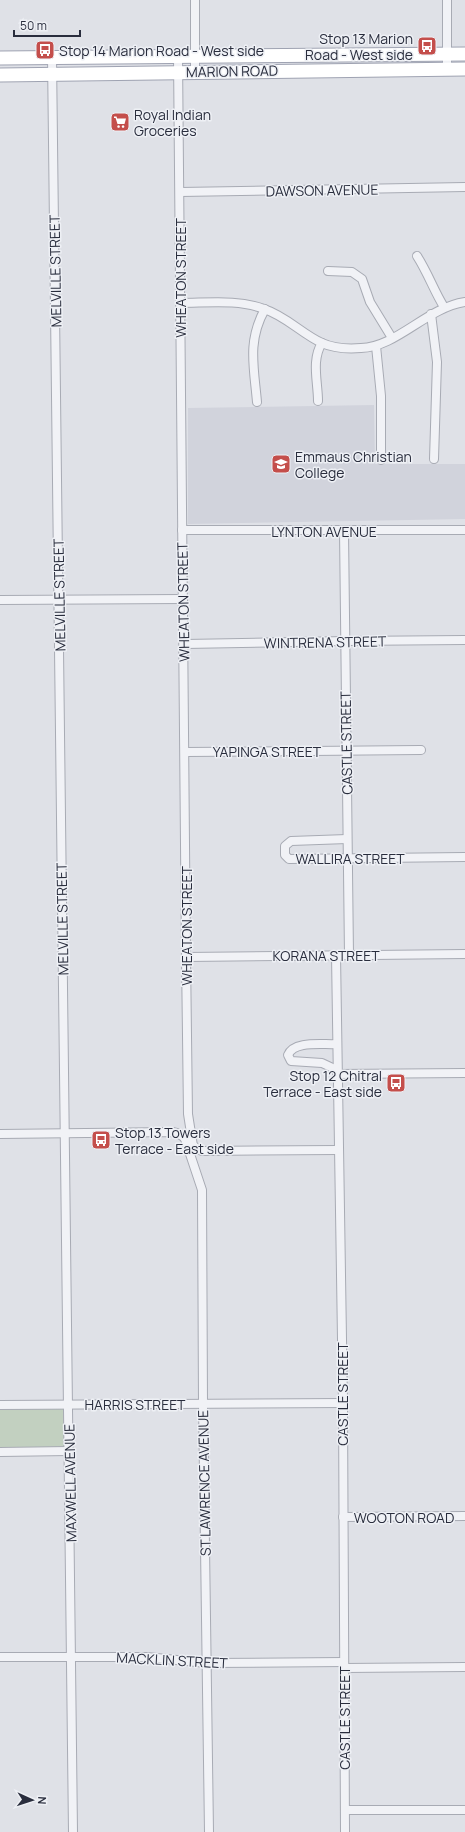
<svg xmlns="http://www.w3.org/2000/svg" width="465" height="1832" font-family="Manrope,sans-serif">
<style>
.built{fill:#d1d3dc}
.green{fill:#c2d0c0}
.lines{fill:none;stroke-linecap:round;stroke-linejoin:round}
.minor-casing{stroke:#a8abb4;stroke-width:10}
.primary-casing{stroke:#9fa3b2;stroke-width:15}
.minor{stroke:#f1f2f6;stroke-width:8}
.primary{stroke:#fff;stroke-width:13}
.labels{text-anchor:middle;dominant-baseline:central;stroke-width:3;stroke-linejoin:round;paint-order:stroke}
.poi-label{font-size:14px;fill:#292d3d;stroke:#eef0f5;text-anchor:start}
.street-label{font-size:14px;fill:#292d3d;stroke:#eef0f5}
</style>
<rect width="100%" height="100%" fill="#dfe1e7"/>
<!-- built -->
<polygon class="built" points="374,405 375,464 465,464 465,519 188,524 188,408"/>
<!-- green -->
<polygon class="green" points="68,1405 68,1450 0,1452 0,1406"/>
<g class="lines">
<defs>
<g id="minor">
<polyline points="447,0 447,69"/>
<polyline points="178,56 186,957 188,1114 193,1146"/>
<polyline points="52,57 73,1832"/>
<polyline points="195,72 195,0"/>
<polyline points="180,192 465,187"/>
<path d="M417,256C428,273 434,291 444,307"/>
<polyline points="328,271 352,272 362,279 370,302 392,338"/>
<path d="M180,303C208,303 238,299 264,309C286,316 302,334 322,343C333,348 348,349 361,348C397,347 426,308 465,302"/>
<polyline points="431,314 437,362 434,459"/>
<polyline points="376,346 381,396 381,460"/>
<path d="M318,401C318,382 311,360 322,343"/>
<path d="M257,402C254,367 247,341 265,309"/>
<polyline points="182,530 465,530"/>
<polyline points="344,531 349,955"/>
<polyline points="0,600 183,599"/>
<polyline points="185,644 346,641 465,640"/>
<polyline points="185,752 421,750"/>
<polyline points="347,839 291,841 285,846 285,855 289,859 465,857"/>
<polyline points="336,955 343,1403 345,1832"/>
<polyline points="186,957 465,954"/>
<path d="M337,1044C323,1045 294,1040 288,1055L291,1061L322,1063L337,1070"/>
<polyline points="337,1074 465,1073"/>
<path d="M0,1134L173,1132C186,1134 190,1147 202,1151L339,1150"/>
<polyline points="184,1136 202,1190 203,1404 209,1832"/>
<polyline points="0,1405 343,1403"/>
<polyline points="0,1452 69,1451"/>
<polyline points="343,1517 465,1516"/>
<polyline points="0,1657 147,1657 206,1663 344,1662"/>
<polyline points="344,1668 465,1667"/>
<polyline points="345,1810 465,1810"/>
</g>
<g id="primary">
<polyline points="0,58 465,54"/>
<polyline points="0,75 465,69"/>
</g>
</defs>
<!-- minor casing -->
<use href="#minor" class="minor-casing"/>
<!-- primary casing -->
<use href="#primary" class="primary-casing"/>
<!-- minor -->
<use href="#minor" class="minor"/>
<!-- primary -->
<use href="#primary" class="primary"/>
</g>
<!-- icons -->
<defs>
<symbol id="bus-square" viewBox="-11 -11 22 22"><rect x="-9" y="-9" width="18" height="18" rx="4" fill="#c44e4b" stroke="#eef0f5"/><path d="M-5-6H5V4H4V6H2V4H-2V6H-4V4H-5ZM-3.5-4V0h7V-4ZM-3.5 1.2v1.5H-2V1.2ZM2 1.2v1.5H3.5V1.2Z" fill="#fff"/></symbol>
<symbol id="supermarket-square" viewBox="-11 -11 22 22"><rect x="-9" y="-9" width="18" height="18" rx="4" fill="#c44e4b" stroke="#eef0f5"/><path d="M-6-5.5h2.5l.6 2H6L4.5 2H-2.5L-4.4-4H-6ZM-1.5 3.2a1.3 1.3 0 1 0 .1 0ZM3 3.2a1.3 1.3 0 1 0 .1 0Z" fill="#fff"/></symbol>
<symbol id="school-square" viewBox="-11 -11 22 22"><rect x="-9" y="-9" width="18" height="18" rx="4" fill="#c44e4b" stroke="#eef0f5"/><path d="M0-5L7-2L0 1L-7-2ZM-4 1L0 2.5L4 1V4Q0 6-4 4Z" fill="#fff"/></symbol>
</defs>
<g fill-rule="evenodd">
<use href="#bus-square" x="416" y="35" width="22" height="22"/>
<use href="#bus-square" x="34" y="39" width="22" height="22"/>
<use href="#supermarket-square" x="109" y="111" width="22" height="22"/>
<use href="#school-square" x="270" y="453" width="22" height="22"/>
<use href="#bus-square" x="385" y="1072" width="22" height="22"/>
<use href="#bus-square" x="90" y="1129" width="22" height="22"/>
</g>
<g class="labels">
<!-- poi labels -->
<g class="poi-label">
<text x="413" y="38" text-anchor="end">Stop 13 Marion<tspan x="413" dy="16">Road - West side</tspan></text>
<text x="59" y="50">Stop 14 Marion Road - West side</text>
<text x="134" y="114">Royal Indian<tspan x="134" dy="16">Groceries</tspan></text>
<text x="295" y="456">Emmaus Christian<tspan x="295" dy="16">College</tspan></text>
<text x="382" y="1075" text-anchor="end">Stop 12 Chitral<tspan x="382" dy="16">Terrace - East side</tspan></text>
<text x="115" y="1132">Stop 13 Towers<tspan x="115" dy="16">Terrace - East side</tspan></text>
</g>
<!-- street labels -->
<g class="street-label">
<text transform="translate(232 71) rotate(-1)">MARION ROAD</text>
<text transform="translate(322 190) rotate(-1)">DAWSON AVENUE</text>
<text transform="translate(55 271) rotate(-91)">MELVILLE STREET</text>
<text transform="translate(180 278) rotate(-90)">WHEATON STREET</text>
<text x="324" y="531">LYNTON AVENUE</text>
<text transform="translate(59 595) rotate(-91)">MELVILLE STREET</text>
<text transform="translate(183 602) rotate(-91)">WHEATON STREET</text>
<text transform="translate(325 642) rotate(-1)">WINTRENA STREET</text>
<text transform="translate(346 743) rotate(-91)">CASTLE STREET</text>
<text x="267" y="751">YAPINGA STREET</text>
<text x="350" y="858">WALLIRA STREET</text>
<text transform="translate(62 919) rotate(-91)">MELVILLE STREET</text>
<text transform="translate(186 926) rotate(-90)">WHEATON STREET</text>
<text x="326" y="955">KORANA STREET</text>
<text transform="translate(342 1394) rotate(-90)">CASTLE STREET</text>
<text x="135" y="1404">HARRIS STREET</text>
<text transform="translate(70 1483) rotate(-91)">MAXWELL AVENUE</text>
<text transform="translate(204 1483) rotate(-91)">ST LAWRENCE AVENUE</text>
<text x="404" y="1517">WOOTON ROAD</text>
<text transform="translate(172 1660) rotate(3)">MACKLIN STREET</text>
<text transform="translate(344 1718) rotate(-90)">CASTLE STREET</text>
</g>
</g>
<!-- north arrow -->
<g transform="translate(32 1800) rotate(93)" stroke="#eef0f5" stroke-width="3" paint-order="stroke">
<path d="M0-3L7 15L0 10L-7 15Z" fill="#292d3d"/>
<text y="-6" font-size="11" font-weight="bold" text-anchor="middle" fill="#292d3d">N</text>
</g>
<!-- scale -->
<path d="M14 30v6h66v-6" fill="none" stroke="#292d3d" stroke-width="2"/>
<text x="20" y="30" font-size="12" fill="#292d3d" stroke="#eef0f5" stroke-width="3" paint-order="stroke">50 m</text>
</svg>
